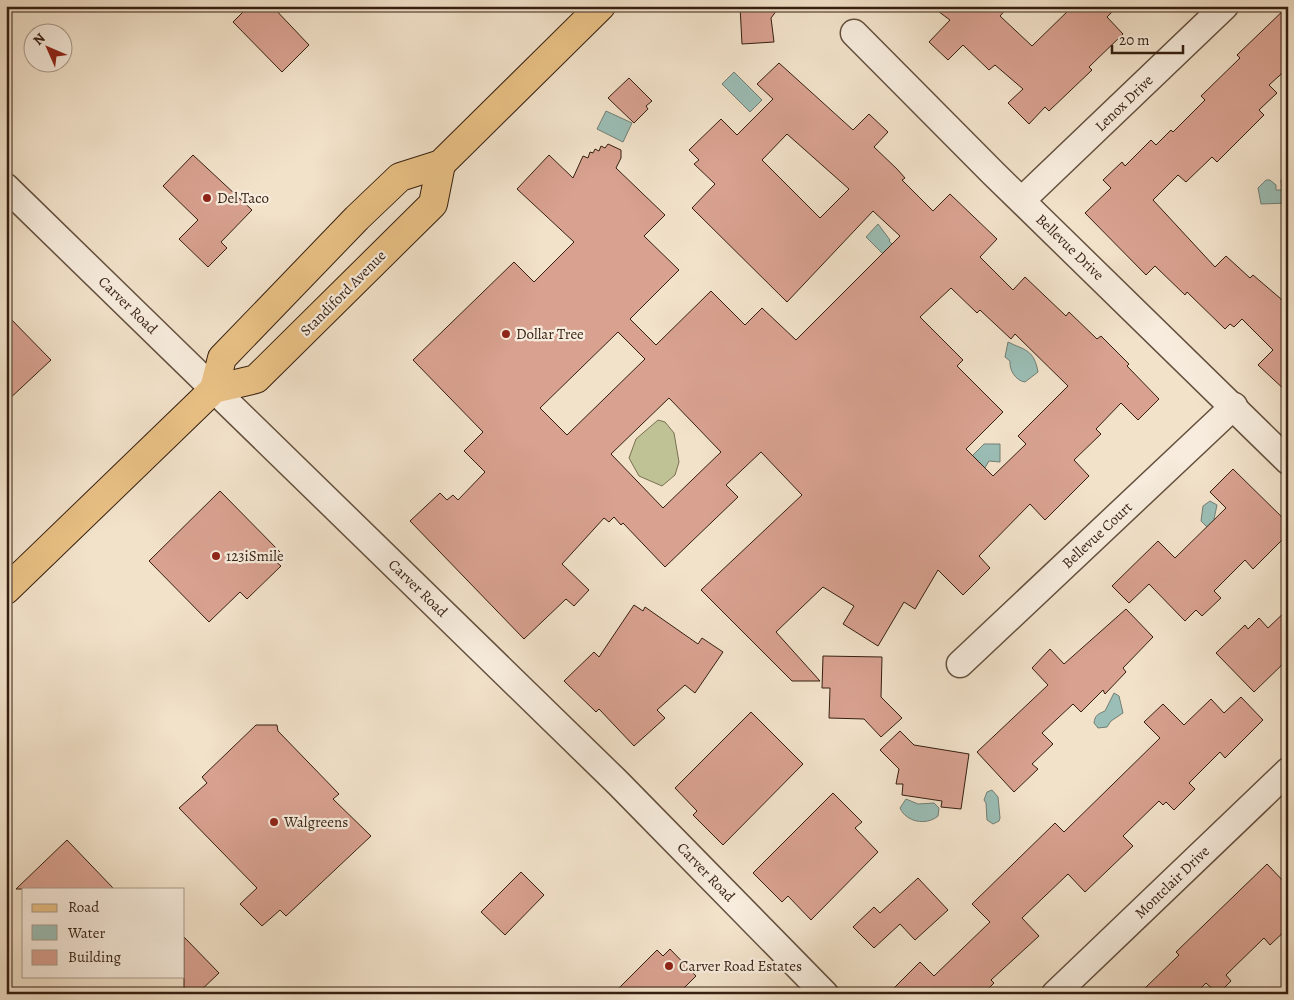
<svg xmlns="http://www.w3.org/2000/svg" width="1294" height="1000" font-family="Alegreya,serif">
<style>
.green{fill:#bec294;stroke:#7a7052}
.water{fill:#9bbeb6;stroke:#727e74}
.building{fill:#d8a190;stroke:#351f10;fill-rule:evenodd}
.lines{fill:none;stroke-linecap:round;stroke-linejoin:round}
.minor-casing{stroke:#64503e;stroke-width:29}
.major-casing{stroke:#351f10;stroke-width:30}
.minor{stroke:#f7ecdd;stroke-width:26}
.major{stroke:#e9c185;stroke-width:28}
.poi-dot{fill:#8f2418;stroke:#f7ecdd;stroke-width:2}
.labels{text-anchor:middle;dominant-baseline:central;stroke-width:4.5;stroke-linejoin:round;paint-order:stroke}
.street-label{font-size:15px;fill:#351f10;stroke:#f7ecdd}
.poi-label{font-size:15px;fill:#351f10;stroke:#f7ecdd;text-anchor:start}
</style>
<rect width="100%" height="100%" fill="#f2e2ca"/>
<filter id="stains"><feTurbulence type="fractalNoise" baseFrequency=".004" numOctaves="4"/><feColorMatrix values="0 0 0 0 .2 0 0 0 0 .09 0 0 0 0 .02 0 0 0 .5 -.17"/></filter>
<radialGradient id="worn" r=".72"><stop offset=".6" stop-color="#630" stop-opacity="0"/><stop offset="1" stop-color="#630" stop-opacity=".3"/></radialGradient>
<!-- green -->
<polygon class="green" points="658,420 665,422 674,433 679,462 675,475 662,486 639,476 629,458 636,439"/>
<!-- water -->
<g class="water">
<polygon points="734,72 762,100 750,112 722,84"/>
<polygon points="606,111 632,123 623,142 597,129"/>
<polygon points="1284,178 1288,178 1288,203 1261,204 1258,188 1266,180 1270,180 1276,185 1276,190 1282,190 1281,180"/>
<polygon points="878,224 890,240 889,241 902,254 893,264 866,237"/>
<path d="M1008,342C1024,350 1034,349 1038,372L1025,382C1016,381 1009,370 1010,361L1005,357Z"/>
<polygon points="984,444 1000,444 1000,462 989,461 983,471 966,462"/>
<polygon points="1210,501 1217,505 1214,519 1218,524 1208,528 1201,521 1203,506"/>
<path d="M1114,693L1119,696L1123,713L1111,721L1107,727L1098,728L1094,723C1095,715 1098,714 1105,711Z"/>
<polygon points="992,790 998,797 1000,818 999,821 993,824 987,820 986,803 984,800 987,792"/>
<path d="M906,799L918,804L934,803L939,808L938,816C926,826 906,822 900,808Z"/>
</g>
<!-- building -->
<g class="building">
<polygon points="249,6 272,6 309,45 282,72 233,22"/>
<polygon points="740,6 780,6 771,18 774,42 742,44"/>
<polygon points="931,6 1009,6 1000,16 1032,46 1073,6 1118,6 1107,17 1123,34 1089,67 1092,70 1049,111 1045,107 1029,124 1008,103 1023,89 995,65 989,70 963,45 948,60 929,42 950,20"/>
<polygon points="1288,6 1288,68 1269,85 1277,93 1259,110 1264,115 1217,162 1212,157 1186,182 1178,175 1153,200 1215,267 1226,256 1250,278 1253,275 1288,305 1288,393 1258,365 1273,350 1242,319 1234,327 1230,324 1225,329 1187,292 1185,295 1155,266 1146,275 1085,213 1111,188 1103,180 1122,162 1125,166 1151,140 1156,145 1171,130 1173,132 1205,100 1201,96 1240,58 1237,55"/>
<path d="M779,63L853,130L869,114L888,132L874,147L897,169L905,178L902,180L933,211L950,194L997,239L980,257L1013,290L1025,277L1066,316L1069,312L1097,339L1101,336L1129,364L1127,366L1159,399L1138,420L1121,403L1096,429L1101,434L1074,460L1089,476L1045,520L1030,504L979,556L990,568L963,595L938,570L915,609L904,602L878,646L843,624L854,606L823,587L776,632L820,681H792L701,590L802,495L761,452L726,485L738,497L665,567L623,523L621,525L614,517L609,522L604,518L562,564L589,590L574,606L566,599L524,639L410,521L440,493L447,500L453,495L458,500L485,472L464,451L483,432L413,360L514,262L534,282L574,242L517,189L549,155L573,178L583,156L588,158L590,152L593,153L595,149L599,151L601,146L605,148L608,144L621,150V158L616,168L665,215L644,236L679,270L630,319L656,345L711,291L745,325L762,308L796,340L900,236L873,211L787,302L692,208L715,184L694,164L699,160L689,150L721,119L737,135L773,99L757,84ZM787,134L849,189L820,218L762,160ZM951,288L977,313L980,310L1011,339L1015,334L1068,386L1018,436L1026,444L993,476L966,449L1003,412L957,366L963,360L920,317ZM618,332L645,359L567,435L540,408ZM669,398L721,452L663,508L611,454Z"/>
<polygon points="629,78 652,101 646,106 648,109 634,123 608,98"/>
<polygon points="193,155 252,210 221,242 227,248 208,267 179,239 198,220 163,186"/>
<polygon points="6,314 51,360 6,402"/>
<polygon points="1233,469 1288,523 1288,534 1253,569 1245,560 1214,591 1221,598 1202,616 1196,610 1185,621 1149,584 1129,603 1112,586 1158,541 1175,558 1226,508 1210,492"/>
<polygon points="220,491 281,553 274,560 281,566 247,599 240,592 209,622 149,561"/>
<polygon points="634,605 643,611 645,607 698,644 702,638 723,652 695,693 685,685 657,710 665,718 634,746 599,709 596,712 564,681 594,652 599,657"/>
<polygon points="1126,609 1153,637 1123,668 1126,672 1105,694 1103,690 1081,712 1073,704 1042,733 1053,744 1032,764 1038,769 1014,792 977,752 1048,685 1032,668 1050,649 1064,664"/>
<polygon points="1288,609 1288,659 1254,692 1216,653 1245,625 1248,629 1259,618 1268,628"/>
<polygon points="823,656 882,657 881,697 902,718 881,737 864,719 829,718 830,688 822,688"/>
<polygon points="1241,697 1263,720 1225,758 1220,752 1189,783 1195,789 1174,810 1166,802 1163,805 1159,801 1123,836 1133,846 1085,892 1068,874 1022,918 1039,936 991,980 994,983 983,994 888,994 920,962 934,976 990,922 972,904 1055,823 1064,832 1160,738 1144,722 1163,704 1184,725 1211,699 1224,713"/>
<polygon points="751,712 803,764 723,845 693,815 697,811 675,788"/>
<polygon points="256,725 277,725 278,731 339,794 333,799 371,836 286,916 280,910 262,926 240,904 257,888 179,808 207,783 202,777"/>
<polygon points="900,731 914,745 969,754 961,809 941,807 942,801 902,795 903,784 896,784 899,769 880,750"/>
<polygon points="833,793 862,822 855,828 878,852 811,920 788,896 782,902 753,873"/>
<polygon points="67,840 114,889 16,889"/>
<polygon points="1267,864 1288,886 1288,928 1270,945 1264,938 1226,975 1231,981 1218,994 1206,983 1195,994 1139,994 1179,955 1176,952"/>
<polygon points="521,872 544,895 505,935 481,912"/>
<polygon points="918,878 948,910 915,940 900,924 874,948 853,927 874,907 880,913"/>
<polygon points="184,937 219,973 197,994 184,994"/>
<polygon points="670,949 696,976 678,994 613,994 657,950 663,956"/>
</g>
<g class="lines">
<defs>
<g id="minor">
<polyline points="854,33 993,173 1288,461"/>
<polyline points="6,187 618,783 825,994"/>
<polyline points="1022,200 1225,6"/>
<polyline points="960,664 1234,406"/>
<polyline points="1055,994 1288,771"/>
</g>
<g id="major">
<polyline points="214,389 222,358 357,218 400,177 441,164 601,6"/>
<polyline points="6,590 214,389 256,379 433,204 441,164"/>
</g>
</defs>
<!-- minor casing -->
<use href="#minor" class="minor-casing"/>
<!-- major casing -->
<use href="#major" class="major-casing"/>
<!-- minor -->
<use href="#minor" class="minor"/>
<!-- major -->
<use href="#major" class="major"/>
</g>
<!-- markers -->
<g class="poi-dot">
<circle cx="207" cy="198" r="5"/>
<circle cx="506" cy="334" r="5"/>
<circle cx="216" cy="556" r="5"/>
<circle cx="274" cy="822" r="5"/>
<circle cx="669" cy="966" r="5"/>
</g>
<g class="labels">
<!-- street labels -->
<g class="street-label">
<text transform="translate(1124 103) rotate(-44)">Lenox Drive</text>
<text transform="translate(1070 247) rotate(44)">Bellevue Drive</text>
<text transform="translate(343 293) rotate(-45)">Standiford Avenue</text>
<text transform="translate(128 305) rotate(44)">Carver Road</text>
<text transform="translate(1097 535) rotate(-43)">Bellevue Court</text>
<text transform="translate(418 588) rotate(44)">Carver Road</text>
<text transform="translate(706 872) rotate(46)">Carver Road</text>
<text transform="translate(1172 882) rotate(-44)">Montclair Drive</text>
</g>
<!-- poi labels -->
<g class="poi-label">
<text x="217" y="198">Del Taco</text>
<text x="516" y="334">Dollar Tree</text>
<text x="226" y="556">123iSmile</text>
<text x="284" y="822">Walgreens</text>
<text x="679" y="966">Carver Road Estates</text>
</g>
</g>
<!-- margin -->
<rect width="1294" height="1000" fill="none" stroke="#f2e2ca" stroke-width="25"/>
<rect x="8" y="8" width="1279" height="985" fill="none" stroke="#351f10" stroke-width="2.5"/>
<rect x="12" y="12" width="1269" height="975" fill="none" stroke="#351f10"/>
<!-- legend -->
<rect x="22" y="888" width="162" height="90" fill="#f7ecdd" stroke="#a99a8b"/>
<rect x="32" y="904" width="25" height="8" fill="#e9c185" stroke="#a99a8b"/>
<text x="68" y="912" font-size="15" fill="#351f10">Road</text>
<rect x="32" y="925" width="25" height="15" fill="#9bbeb6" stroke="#a99a8b"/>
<text x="68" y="938" font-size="15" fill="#351f10">Water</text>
<rect x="32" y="950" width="25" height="15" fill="#d8a190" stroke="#a99a8b"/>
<text x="68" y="962" font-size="15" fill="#351f10">Building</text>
<!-- north arrow -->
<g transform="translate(48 48) rotate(315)"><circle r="24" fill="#f7ecdd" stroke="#a99a8b"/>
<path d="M0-4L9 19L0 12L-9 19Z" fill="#8f2418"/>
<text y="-8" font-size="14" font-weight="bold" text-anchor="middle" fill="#351f10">N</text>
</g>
<!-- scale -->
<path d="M1112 45v8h71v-8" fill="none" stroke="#351f10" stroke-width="2.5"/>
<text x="1119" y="45" font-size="15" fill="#351f10" stroke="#f7ecdd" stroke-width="4" paint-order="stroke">20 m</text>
<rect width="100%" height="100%" filter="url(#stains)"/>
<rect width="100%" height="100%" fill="url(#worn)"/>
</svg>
